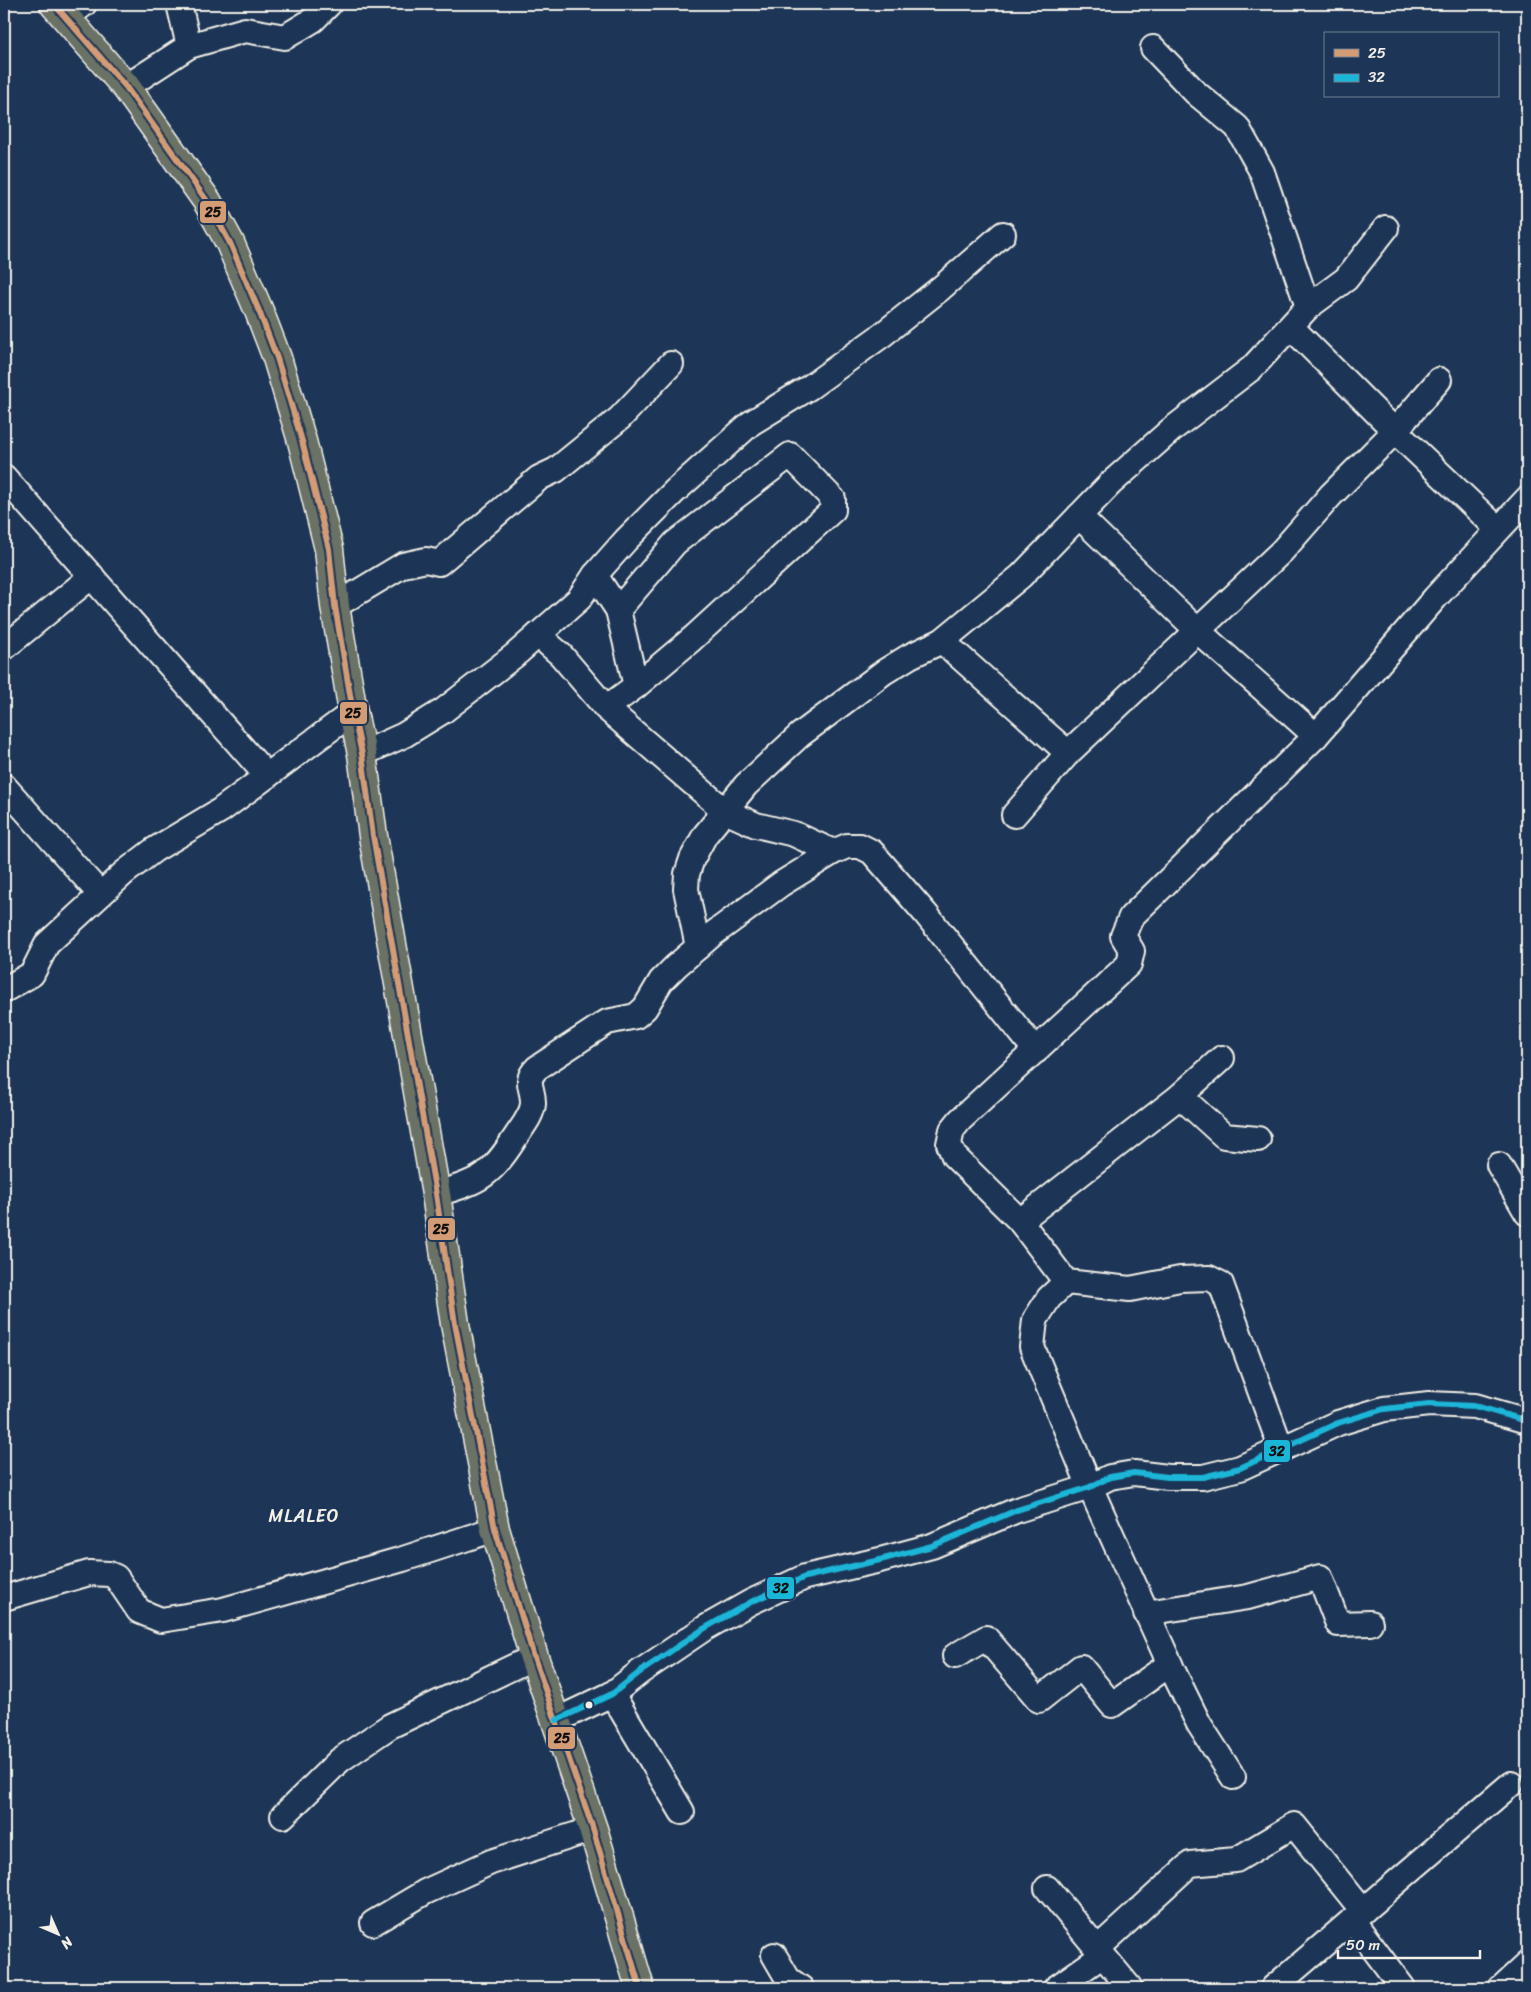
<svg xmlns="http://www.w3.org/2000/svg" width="1531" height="1992" font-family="Sriracha,sans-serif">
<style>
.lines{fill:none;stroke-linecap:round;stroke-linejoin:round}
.minor-casing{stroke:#f4f1e8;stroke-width:28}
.major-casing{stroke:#f4f1e8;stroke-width:31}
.minor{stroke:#1d3557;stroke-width:24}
.major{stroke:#6a7266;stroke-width:28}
.bus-1-casing{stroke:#1d3557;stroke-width:10}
.bus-2-casing{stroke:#1d3557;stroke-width:10}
.bus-1{stroke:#d39c74;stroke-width:6}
.bus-2{stroke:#1ab6d8;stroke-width:6}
.bus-dot{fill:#f4f1e8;stroke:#1d3557;stroke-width:2}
.labels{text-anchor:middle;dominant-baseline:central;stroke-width:4.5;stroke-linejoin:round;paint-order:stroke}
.neighbourhood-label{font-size:18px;letter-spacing:1px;fill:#f4f1e8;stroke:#1d3557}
.line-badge{stroke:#1d3557;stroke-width:2}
.pale-badge-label{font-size:14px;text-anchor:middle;font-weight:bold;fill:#111}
</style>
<rect width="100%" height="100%" fill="#1d3557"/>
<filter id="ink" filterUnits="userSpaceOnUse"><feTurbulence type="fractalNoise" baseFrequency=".02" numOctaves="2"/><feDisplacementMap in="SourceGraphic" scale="10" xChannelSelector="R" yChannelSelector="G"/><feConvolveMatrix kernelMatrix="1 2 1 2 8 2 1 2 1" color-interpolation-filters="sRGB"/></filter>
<g filter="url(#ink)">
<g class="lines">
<defs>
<g id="minor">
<polyline points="179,4 189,46"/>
<polyline points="65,18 84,4"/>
<polyline points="1153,48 1196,93 1237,127 1262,172 1308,307"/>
<polyline points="126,87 189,46 245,30 285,37 313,20 329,4"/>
<polyline points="1291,327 1395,431 1498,529"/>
<polyline points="4,477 267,776"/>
<polyline points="1079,516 1198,631 1316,736"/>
<polyline points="595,575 618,610 636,686 606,708"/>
<polyline points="335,606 403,565 426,560 439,563 539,478 556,470 620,418 671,364"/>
<polyline points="618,610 675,543 790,455 833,499 833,510 692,639 636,686"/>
<polyline points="538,635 561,655 606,708 725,811 756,825 794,834 833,852 847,846 860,846 872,852 925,913 1036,1051"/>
<polyline points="942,641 1068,753"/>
<polyline points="4,648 92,576"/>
<polyline points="362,754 404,735 443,711 515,655 579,599 595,575 626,540 675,491 751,423 810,387 882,335 941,288 1003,234"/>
<polyline points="4,786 100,894"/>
<polyline points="1014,815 1068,753 1282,551 1331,495 1395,431 1439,380"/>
<polyline points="698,947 686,889 687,874 692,859 705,835 746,785 800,735 884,672 910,656 942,641 1021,576 1111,483 1171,430 1252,368 1308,307 1346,279 1386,228"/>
<polyline points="4,990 32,974 47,944 124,873 154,850 221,810 353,712"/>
<polyline points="1180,1096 1224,1136 1258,1139"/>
<polyline points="1499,1165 1527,1213"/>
<path d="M436,1194C483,1181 491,1175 517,1135C523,1126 532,1115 533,1104C534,1088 523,1082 537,1068L607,1022L636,1016L645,1008L661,981L676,966L713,934L781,884L833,852"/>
<polyline points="1020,1221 1180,1096 1222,1058"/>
<polyline points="1066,1282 1049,1298 1035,1320 1032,1347 1090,1487 1173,1671 1199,1724 1233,1777"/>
<polyline points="1281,1448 1221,1284 1209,1278 1180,1279 1130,1289 1066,1282 1020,1221 954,1156 949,1144 952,1130 960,1120 1129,964 1132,951 1123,936 1131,917 1316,736 1435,598 1527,499"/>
<polyline points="4,1598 89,1573 109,1574 116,1577 139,1611 161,1620 223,1610 403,1559 495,1529"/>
<polyline points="1146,1613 1248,1597 1320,1577 1338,1624 1370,1623"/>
<polyline points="955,1656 986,1638 1039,1700 1081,1667 1112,1705 1170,1664"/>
<polyline points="612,1694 682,1812"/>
<polyline points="557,1720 612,1694 640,1672 705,1628 751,1602 805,1577 880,1560 932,1546 1017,1510 1090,1487 1110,1477 1134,1473 1168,1477 1203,1477 1240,1468 1338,1423 1384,1409 1429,1404 1475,1406 1527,1421"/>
<polyline points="283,1816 340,1760 390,1726 534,1657"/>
<polyline points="1047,1888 1130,1988"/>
<polyline points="1352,1920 1403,1988"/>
<polyline points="373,1923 425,1892 491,1862 593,1829"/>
<polyline points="1097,1949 1190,1864 1236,1860 1294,1825 1363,1911"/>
<polyline points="774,1955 788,1979 801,1988"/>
<polyline points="1056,1988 1103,1955"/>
<polyline points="1273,1988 1511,1784"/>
<polyline points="1501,1988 1527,1964"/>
</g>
<polyline id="major" points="54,4 126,87 207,201 230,243 259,311 277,358 302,441 329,549 335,606 353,712 362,754 373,836 436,1194 455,1324 495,1529 534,1657 593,1829 640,1988"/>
</defs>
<!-- minor casing -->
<use href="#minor" class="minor-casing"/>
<!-- major casing -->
<use href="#major" class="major-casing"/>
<!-- minor -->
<use href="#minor" class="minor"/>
<!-- major -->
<use href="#major" class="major"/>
<defs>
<polyline id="bus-1" points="54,4 126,87 207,201 230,243 259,311 277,358 302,441 329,549 335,606 353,712 362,754 373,836 436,1194 455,1324 495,1529 534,1657 593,1829 640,1988"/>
<polyline id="bus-2" points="557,1720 612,1694 640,1672 705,1628 751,1602 805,1577 880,1560 932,1546 1017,1510 1090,1487 1110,1477 1134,1473 1168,1477 1203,1477 1240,1468 1338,1423 1384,1409 1429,1404 1475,1406 1527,1421"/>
</defs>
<!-- bus-1 casing -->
<use href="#bus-1" class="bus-1-casing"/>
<!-- bus-2 casing -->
<use href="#bus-2" class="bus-2-casing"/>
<!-- bus-1 -->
<use href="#bus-1" class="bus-1"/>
<!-- bus-2 -->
<use href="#bus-2" class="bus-2"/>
</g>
</g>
<!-- markers -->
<circle class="bus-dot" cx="589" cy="1705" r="4.5"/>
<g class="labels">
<!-- neighbourhood labels -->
<g class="neighbourhood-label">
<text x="304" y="1516">MLALEO</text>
</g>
</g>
<g class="line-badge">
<rect x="199" y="200" width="28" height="24" rx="5" fill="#d39c74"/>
<rect x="339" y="701" width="29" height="24" rx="5" fill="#d39c74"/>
<rect x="427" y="1217" width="29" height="24" rx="5" fill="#d39c74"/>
<rect x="1263" y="1439" width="28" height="24" rx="5" fill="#1ab6d8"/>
<rect x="766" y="1576" width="29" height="24" rx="5" fill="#1ab6d8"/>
<rect x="547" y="1726" width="29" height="24" rx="5" fill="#d39c74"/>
</g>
<g class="pale-badge-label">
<text x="213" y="217">25</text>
<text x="353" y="718">25</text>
<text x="441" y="1234">25</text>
<text x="1277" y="1456">32</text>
<text x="781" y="1593">32</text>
<text x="562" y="1743">25</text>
</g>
<!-- margin -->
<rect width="1531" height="1992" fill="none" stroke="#1d3557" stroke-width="20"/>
<rect x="10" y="10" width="1511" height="1972" fill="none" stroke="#f4f1e8" stroke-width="2" filter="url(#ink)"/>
<!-- legend -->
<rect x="1324" y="32" width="175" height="65" fill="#1d3557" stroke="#738091"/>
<rect x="1334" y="49" width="25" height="8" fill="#d39c74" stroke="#738091"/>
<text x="1368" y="58" font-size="15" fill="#f4f1e8">25</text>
<rect x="1334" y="74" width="25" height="8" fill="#1ab6d8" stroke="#738091"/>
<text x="1368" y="82" font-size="15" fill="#f4f1e8">32</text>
<!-- north arrow -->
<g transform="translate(58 1934) rotate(135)" stroke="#1d3557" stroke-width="4" paint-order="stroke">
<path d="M0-4L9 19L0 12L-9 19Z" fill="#f4f1e8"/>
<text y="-8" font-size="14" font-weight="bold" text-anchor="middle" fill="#f4f1e8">N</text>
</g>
<!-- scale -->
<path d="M1338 1950v8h142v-8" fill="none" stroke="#f4f1e8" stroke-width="2.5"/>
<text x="1346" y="1950" font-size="15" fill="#f4f1e8" stroke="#1d3557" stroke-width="4" paint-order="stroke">50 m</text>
</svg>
